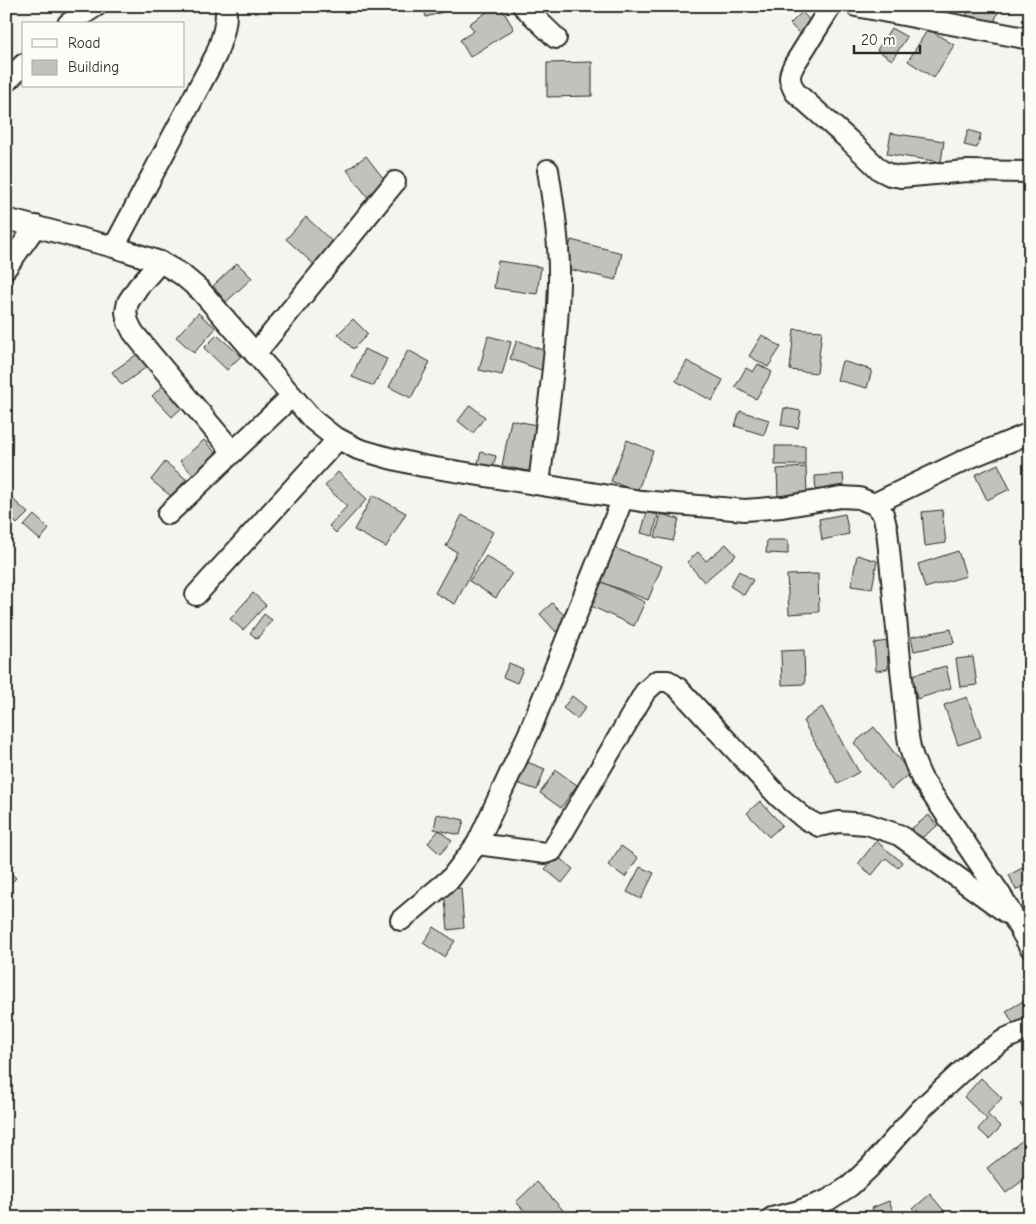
<svg xmlns="http://www.w3.org/2000/svg" width="1036" height="1224" font-family="'Comic Neue',sans-serif">
<style>
.building{fill:#c2c1be;stroke:#2b2b2b}
.lines{fill:none;stroke-linecap:round;stroke-linejoin:round}
.street-casing{stroke:#2b2b2b;stroke-width:24}
.street{stroke:#fdfcf7;stroke-width:20}
</style>
<rect width="100%" height="100%" fill="#f5f4ef"/>
<filter id="ink" filterUnits="userSpaceOnUse"><feTurbulence type="fractalNoise" baseFrequency=".02" numOctaves="2"/><feDisplacementMap in="SourceGraphic" scale="10" xChannelSelector="R" yChannelSelector="G"/><feConvolveMatrix kernelMatrix="1 2 1 2 8 2 1 2 1" color-interpolation-filters="sRGB"/></filter>
<g filter="url(#ink)">
<!-- building -->
<g class="building">
<polygon points="423,6 463,6 426,17"/>
<polygon points="496,6 500,6 514,29 470,57 460,40 474,31 469,24"/>
<polygon points="970,6 1000,6 993,26 966,17"/>
<polygon points="802,12 818,29 807,41 790,24"/>
<polygon points="891,28 907,37 892,60 877,50"/>
<polygon points="928,29 954,45 934,78 908,61"/>
<polygon points="592,62 592,96 547,97 547,63"/>
<polygon points="968,130 981,134 977,148 964,145"/>
<polygon points="891,133 944,141 941,162 887,154"/>
<polygon points="366,156 394,192 375,207 347,170"/>
<polygon points="306,217 338,247 319,269 286,239"/>
<polygon points="571,240 622,253 616,280 564,268"/>
<polygon points="498,261 541,267 537,294 494,288"/>
<polygon points="237,263 252,278 226,302 213,286"/>
<polygon points="198,313 216,328 194,353 176,337"/>
<polygon points="353,319 368,334 353,349 338,334"/>
<polygon points="794,329 822,331 817,373 790,370"/>
<polygon points="217,335 241,356 227,370 204,348"/>
<polygon points="762,335 781,347 768,367 749,356"/>
<polygon points="488,336 511,342 502,375 479,370"/>
<polygon points="517,340 550,353 544,371 510,359"/>
<polygon points="364,349 387,359 374,386 352,377"/>
<polygon points="143,350 152,363 122,385 112,372"/>
<polygon points="408,350 430,362 411,398 389,387"/>
<polygon points="687,361 723,380 712,401 676,381"/>
<polygon points="842,361 872,370 867,388 837,380"/>
<polygon points="758,364 772,372 756,399 735,387 746,368 753,372"/>
<polygon points="169,380 189,401 172,417 152,396"/>
<polygon points="470,405 485,417 473,433 458,421"/>
<polygon points="784,408 801,411 798,428 781,425"/>
<polygon points="740,411 769,420 764,435 735,426"/>
<polygon points="511,420 542,426 533,472 502,466"/>
<polygon points="204,440 223,461 199,481 180,461"/>
<polygon points="627,440 653,451 637,492 611,481"/>
<rect x="775" y="446" width="30" height="19"/>
<polygon points="481,452 496,456 491,474 476,470"/>
<polygon points="165,462 186,479 172,497 151,480"/>
<polygon points="998,464 1010,489 987,500 975,475"/>
<polygon points="806,467 807,497 778,498 777,469"/>
<polygon points="338,472 367,499 336,533 329,526 347,506 325,486"/>
<polygon points="843,474 845,497 816,499 815,476"/>
<polygon points="6,493 28,513 17,524 6,513"/>
<polygon points="373,495 406,513 386,547 354,530"/>
<polygon points="942,510 946,543 925,546 922,512"/>
<polygon points="647,512 658,515 653,536 641,533"/>
<polygon points="661,514 679,519 673,541 655,537"/>
<polygon points="845,514 849,534 822,540 819,519"/>
<polygon points="34,515 49,529 40,540 24,526"/>
<polygon points="462,515 493,532 455,604 435,593 457,552 446,546"/>
<polygon points="767,540 788,540 788,554 766,553"/>
<polygon points="726,544 736,555 704,582 687,562 698,552 706,561"/>
<polygon points="614,548 662,566 648,600 601,582"/>
<polygon points="958,551 966,576 925,588 918,564"/>
<polygon points="857,555 877,561 872,589 851,586"/>
<polygon points="486,556 512,573 496,598 469,581"/>
<polygon points="739,571 753,580 744,595 730,586"/>
<polygon points="818,574 819,612 789,614 787,575"/>
<polygon points="602,582 645,602 634,626 591,606"/>
<polygon points="253,593 266,605 243,630 230,619"/>
<polygon points="552,603 569,620 556,632 540,614"/>
<polygon points="264,614 272,620 257,639 250,633"/>
<polygon points="951,629 954,643 914,651 911,637"/>
<polygon points="887,641 888,669 876,671 874,643"/>
<polygon points="804,650 805,684 782,685 781,651"/>
<polygon points="973,657 977,685 960,687 956,659"/>
<polygon points="509,663 523,669 517,683 503,677"/>
<polygon points="946,666 951,688 917,699 912,675"/>
<polygon points="572,696 586,707 577,719 563,708"/>
<polygon points="967,697 981,737 958,745 944,705"/>
<polygon points="822,707 859,772 838,784 803,721"/>
<polygon points="874,727 910,773 891,789 854,743"/>
<polygon points="522,760 545,769 537,790 514,782"/>
<polygon points="556,770 577,785 561,808 540,793"/>
<polygon points="760,801 782,825 769,837 747,813"/>
<polygon points="437,814 464,820 460,835 434,829"/>
<polygon points="929,815 937,826 919,840 911,829"/>
<polygon points="439,830 452,841 440,854 428,843"/>
<polygon points="876,841 902,862 898,868 886,858 872,875 858,864"/>
<polygon points="621,846 638,858 625,877 608,865"/>
<polygon points="557,856 573,869 562,883 545,869"/>
<polygon points="1030,864 1030,883 1016,890 1009,875"/>
<polygon points="640,867 654,873 641,899 627,892"/>
<polygon points="6,869 16,878 6,888"/>
<polygon points="461,888 464,928 448,930 444,890"/>
<polygon points="434,927 455,941 444,957 423,943"/>
<polygon points="1025,1000 1030,1008 1030,1018 1015,1027 1006,1011"/>
<polygon points="981,1078 1002,1098 987,1114 1001,1127 989,1139 978,1129 987,1119 964,1097"/>
<polygon points="1030,1098 1030,1120 1020,1104"/>
<polygon points="1028,1136 1030,1138 1030,1159 1024,1163 1030,1170 1030,1175 1006,1193 987,1168"/>
<polygon points="537,1182 563,1210 555,1218 531,1218 516,1202"/>
<polygon points="930,1194 950,1218 920,1218 913,1209"/>
<polygon points="889,1201 896,1218 877,1218 872,1208"/>
<polygon points="57,1212 69,1218 54,1218"/>
</g>
<g class="lines">
<defs>
<g id="street">
<polyline points="523,6 556,38"/>
<path d="M831,6L794,65C788,77 789,80 795,92L849,140L880,170L890,175L901,177L967,171L1030,172"/>
<polyline points="856,6 1030,39"/>
<polyline points="68,24 96,6"/>
<polyline points="6,82 24,64"/>
<path d="M6,219L114,247L160,262L181,274L200,290L313,420L333,436L358,449L389,458L423,466L641,501L745,510L782,507L841,497L859,498L874,504L883,514L887,530L907,728C909,749 913,760 922,779L1002,897L1030,947"/>
<path d="M114,247L216,55C222,38 227,25 226,6"/>
<polyline points="160,262 138,287 128,302 126,312 128,322 133,332 149,352 233,452"/>
<polyline points="6,268 36,226"/>
<polyline points="255,354 395,182"/>
<path d="M539,484C547,418 557,351 559,284C560,246 554,208 548,170"/>
<polyline points="874,504 969,458 1030,433"/>
<polyline points="168,514 292,396"/>
<polyline points="196,595 338,439"/>
<polyline points="477,844 545,853 552,851 645,692 657,681 668,681 678,688 779,797 804,818 819,826 839,822 867,824 899,835 1007,913"/>
<polyline points="401,920 451,878 477,844 529,733 623,498"/>
<polyline points="772,1218 796,1212 828,1200 850,1186 869,1168 921,1109 975,1059 1007,1038 1030,1028"/>
</g>
</defs>
<!-- street casing -->
<use href="#street" class="street-casing"/>
<!-- street -->
<use href="#street" class="street"/>
</g>
</g>
<!-- margin -->
<rect width="1036" height="1224" fill="none" stroke="#fdfcf7" stroke-width="25"/>
<rect x="12" y="12" width="1011" height="1199" fill="none" stroke="#2b2b2b" stroke-width="2" filter="url(#ink)"/>
<!-- legend -->
<rect x="22" y="22" width="162" height="65" fill="#fdfcf7" stroke="#a9a8a5"/>
<rect x="32" y="39" width="25" height="8" fill="#fdfcf7" stroke="#a9a8a5"/>
<text x="68" y="48" font-size="15" fill="#2b2b2b">Road</text>
<rect x="32" y="60" width="25" height="15" fill="#c2c1be" stroke="#a9a8a5"/>
<text x="68" y="72" font-size="15" fill="#2b2b2b">Building</text>
<!-- scale -->
<path d="M854 45v8h66v-8" fill="none" stroke="#2b2b2b" stroke-width="2.5"/>
<text x="861" y="45" font-size="15" fill="#2b2b2b" stroke="#fdfcf7" stroke-width="4" paint-order="stroke">20 m</text>
</svg>
